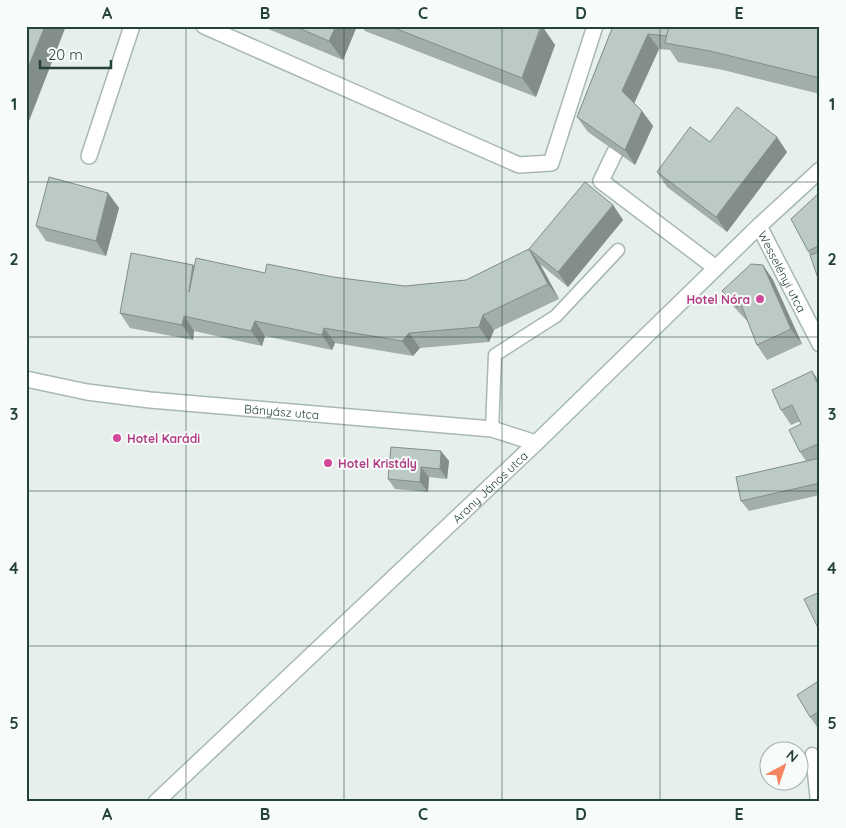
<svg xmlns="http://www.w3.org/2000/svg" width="846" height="828" font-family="Quicksand,sans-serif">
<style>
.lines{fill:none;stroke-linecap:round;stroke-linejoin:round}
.lane-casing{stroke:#a8b8b2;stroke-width:15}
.street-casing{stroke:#a8b8b2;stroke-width:18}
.lane{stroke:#fff;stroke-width:12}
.street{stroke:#fff;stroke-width:15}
.wall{fill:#a1aea9}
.shaded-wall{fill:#838d89}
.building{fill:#bbcac4;stroke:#838d89}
.grid{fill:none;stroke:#24423a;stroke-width:1;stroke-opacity:0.55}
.hotel-dot{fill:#d1479c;stroke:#f7fbf9;stroke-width:2}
.labels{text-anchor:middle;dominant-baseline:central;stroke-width:4;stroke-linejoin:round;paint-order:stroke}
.street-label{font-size:12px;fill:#24423a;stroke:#f7fbf9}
.hotel-label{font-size:12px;font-weight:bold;fill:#b23c85;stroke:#f7fbf9;text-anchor:start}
.neatline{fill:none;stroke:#24423a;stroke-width:2}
.grid-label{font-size:16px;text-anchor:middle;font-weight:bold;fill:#24423a}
</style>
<rect width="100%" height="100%" fill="#e6efeb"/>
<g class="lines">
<defs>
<g id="lane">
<polyline points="492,429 495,355 556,316 618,250"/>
<polyline points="812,754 817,802"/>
</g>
<g id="street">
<polyline points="204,26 519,165 551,163 595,26"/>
<polyline points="615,152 601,181 716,268"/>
<polyline points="89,156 132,26"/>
<path id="s1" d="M759,226L820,344"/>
<path id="s2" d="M26,379L87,392L150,400L492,429L536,443"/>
<path id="s3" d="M156,802L536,443L759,226L820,170"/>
</g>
</defs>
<!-- lane casing -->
<use href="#lane" class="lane-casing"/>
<!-- street casing -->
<use href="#street" class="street-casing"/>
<!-- lane -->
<use href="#lane" class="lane"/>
<!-- street -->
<use href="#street" class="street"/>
</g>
<!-- wall -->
<g class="wall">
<polygon points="261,26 357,26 343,60"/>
<polygon points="362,26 542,26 555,45 536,97 365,31"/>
<polygon points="613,26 820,26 820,94 723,70 678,62 670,50 659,49 634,103 642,111 653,126 635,165 588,132 577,117"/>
<polygon points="710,142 787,152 727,232 667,187 657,172"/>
<polygon points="820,192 820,282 810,255 808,251"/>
<polygon points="108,193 119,208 106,256 46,241 36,226"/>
<polygon points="613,205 623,220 568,287 540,264 559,299 494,330 489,342 420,348 413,356 335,343 332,350 265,336 262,346 194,331 193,340 130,328 120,313 193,265 195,267 265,273 333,277 405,286 466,280 529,249"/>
<polygon points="763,265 773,280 802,344 767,360 757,345 748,322 733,306 722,291"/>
<polygon points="820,383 820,495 749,511 741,501 806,461 800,452 801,424 800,421 791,425 781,410"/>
<polygon points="391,447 449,461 447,479 429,477 428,492 395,489 388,479"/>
<polygon points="820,680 820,725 817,727 810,717"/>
</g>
<!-- shaded-wall -->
<g class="shaded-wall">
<polygon points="45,26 66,26 29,121 26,117 26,73"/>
<polygon points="336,26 357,26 343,60 329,41"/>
<polygon points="542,26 555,45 536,97 522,78"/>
<polygon points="648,34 659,49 633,106 622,91"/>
<polygon points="642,111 653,126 635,165 625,150"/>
<polygon points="777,137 787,152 727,232 716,217"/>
<polygon points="108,193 119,208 106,256 96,241"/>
<polygon points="613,205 623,220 568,287 558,272"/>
<polygon points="529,249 540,264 559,299 548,284"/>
<polygon points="193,265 204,280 189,292"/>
<polygon points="763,265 773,280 802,344 791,329"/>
<polygon points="483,315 494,330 489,342 479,327"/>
<polygon points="184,316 194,331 193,340 182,325"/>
<polygon points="255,321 265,336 262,346 251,331"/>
<polygon points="324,328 335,343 332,350 322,335"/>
<polygon points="409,333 420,348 413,356 402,341"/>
<polygon points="812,371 820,383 820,389"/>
<polygon points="441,451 449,461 447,479 440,469"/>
<polygon points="421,467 429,477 428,492 420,482"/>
</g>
<!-- building -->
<g class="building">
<polygon points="26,26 45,26 26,73"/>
<polygon points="294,26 336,26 329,41"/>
<polygon points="389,26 541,26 522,78"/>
<polygon points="613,26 669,26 667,36 648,34 622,91 642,111 625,150 577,117"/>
<polygon points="669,26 820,26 820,78 710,51 665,43"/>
<polygon points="737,107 777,137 716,217 657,172 690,127 710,142"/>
<polygon points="49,177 108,193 96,241 36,226"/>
<polygon points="585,182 613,205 558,272 529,249 548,284 483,315 479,327 409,333 402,341 324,328 322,335 255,321 251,331 184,316 182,325 120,313 131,253 193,265 189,292 196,258 265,273 267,264 333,277 405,286 466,280 529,249"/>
<polygon points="820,192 820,221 817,224 820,229 820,245 808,251 791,219"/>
<polygon points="820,252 820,280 819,281 810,255"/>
<polygon points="751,264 763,265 791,329 757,345 741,304 737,307 722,291"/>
<polygon points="812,371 820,389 820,443 800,452 789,430 801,424 792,405 781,410 772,390"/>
<polygon points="391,447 441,451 440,469 421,467 420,482 388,479"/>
<polygon points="820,458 820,483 741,501 736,477"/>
<polygon points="820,506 820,514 817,508"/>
<polygon points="820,592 820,632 804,599"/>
<polygon points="820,680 820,711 810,717 797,695"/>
</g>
<!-- grid -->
<path class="grid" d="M186,26V802M344,26V802M502,26V802M660,26V802M26,182H820M26,337H820M26,491H820M26,646H820"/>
<!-- markers -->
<g class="hotel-dot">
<circle cx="760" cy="299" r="5"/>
<circle cx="117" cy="438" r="5"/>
<circle cx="328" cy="463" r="5"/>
</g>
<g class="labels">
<!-- street labels -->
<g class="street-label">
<text stroke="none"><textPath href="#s1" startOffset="51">Wesselényi utca</textPath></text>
<text stroke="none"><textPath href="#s2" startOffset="258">Bányász utca</textPath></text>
<text stroke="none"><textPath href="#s3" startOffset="459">Arany János utca</textPath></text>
</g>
<!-- hotel labels -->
<g class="hotel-label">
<text x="750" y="299" text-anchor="end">Hotel Nóra</text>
<text x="127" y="438">Hotel Karádi</text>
<text x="338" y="463">Hotel Kristály</text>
</g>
</g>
<!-- border -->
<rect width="846" height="828" fill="none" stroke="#f7fbf9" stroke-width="55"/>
<!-- north arrow -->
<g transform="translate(784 766) rotate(40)"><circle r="24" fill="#f7fbf9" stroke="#a3b1ad"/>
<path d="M0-4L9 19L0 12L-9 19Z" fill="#f4845f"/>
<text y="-8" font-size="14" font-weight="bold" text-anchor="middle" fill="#24423a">N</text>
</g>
<!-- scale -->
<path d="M40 60v8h71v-8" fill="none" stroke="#24423a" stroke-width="2.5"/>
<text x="48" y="60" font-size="15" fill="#24423a" stroke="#f7fbf9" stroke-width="4" paint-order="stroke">20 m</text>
<rect x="28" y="28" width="790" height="772" class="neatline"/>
<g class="grid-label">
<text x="107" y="19">A</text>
<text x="265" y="19">B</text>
<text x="423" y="19">C</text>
<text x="581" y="19">D</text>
<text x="739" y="19">E</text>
<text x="14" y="110">1</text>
<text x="832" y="110">1</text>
<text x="14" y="265">2</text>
<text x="832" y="265">2</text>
<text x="14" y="420">3</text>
<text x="832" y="420">3</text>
<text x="14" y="574">4</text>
<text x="832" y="574">4</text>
<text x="14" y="729">5</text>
<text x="832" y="729">5</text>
<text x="107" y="820">A</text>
<text x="265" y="820">B</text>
<text x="423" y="820">C</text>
<text x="581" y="820">D</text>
<text x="739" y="820">E</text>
</g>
</svg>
